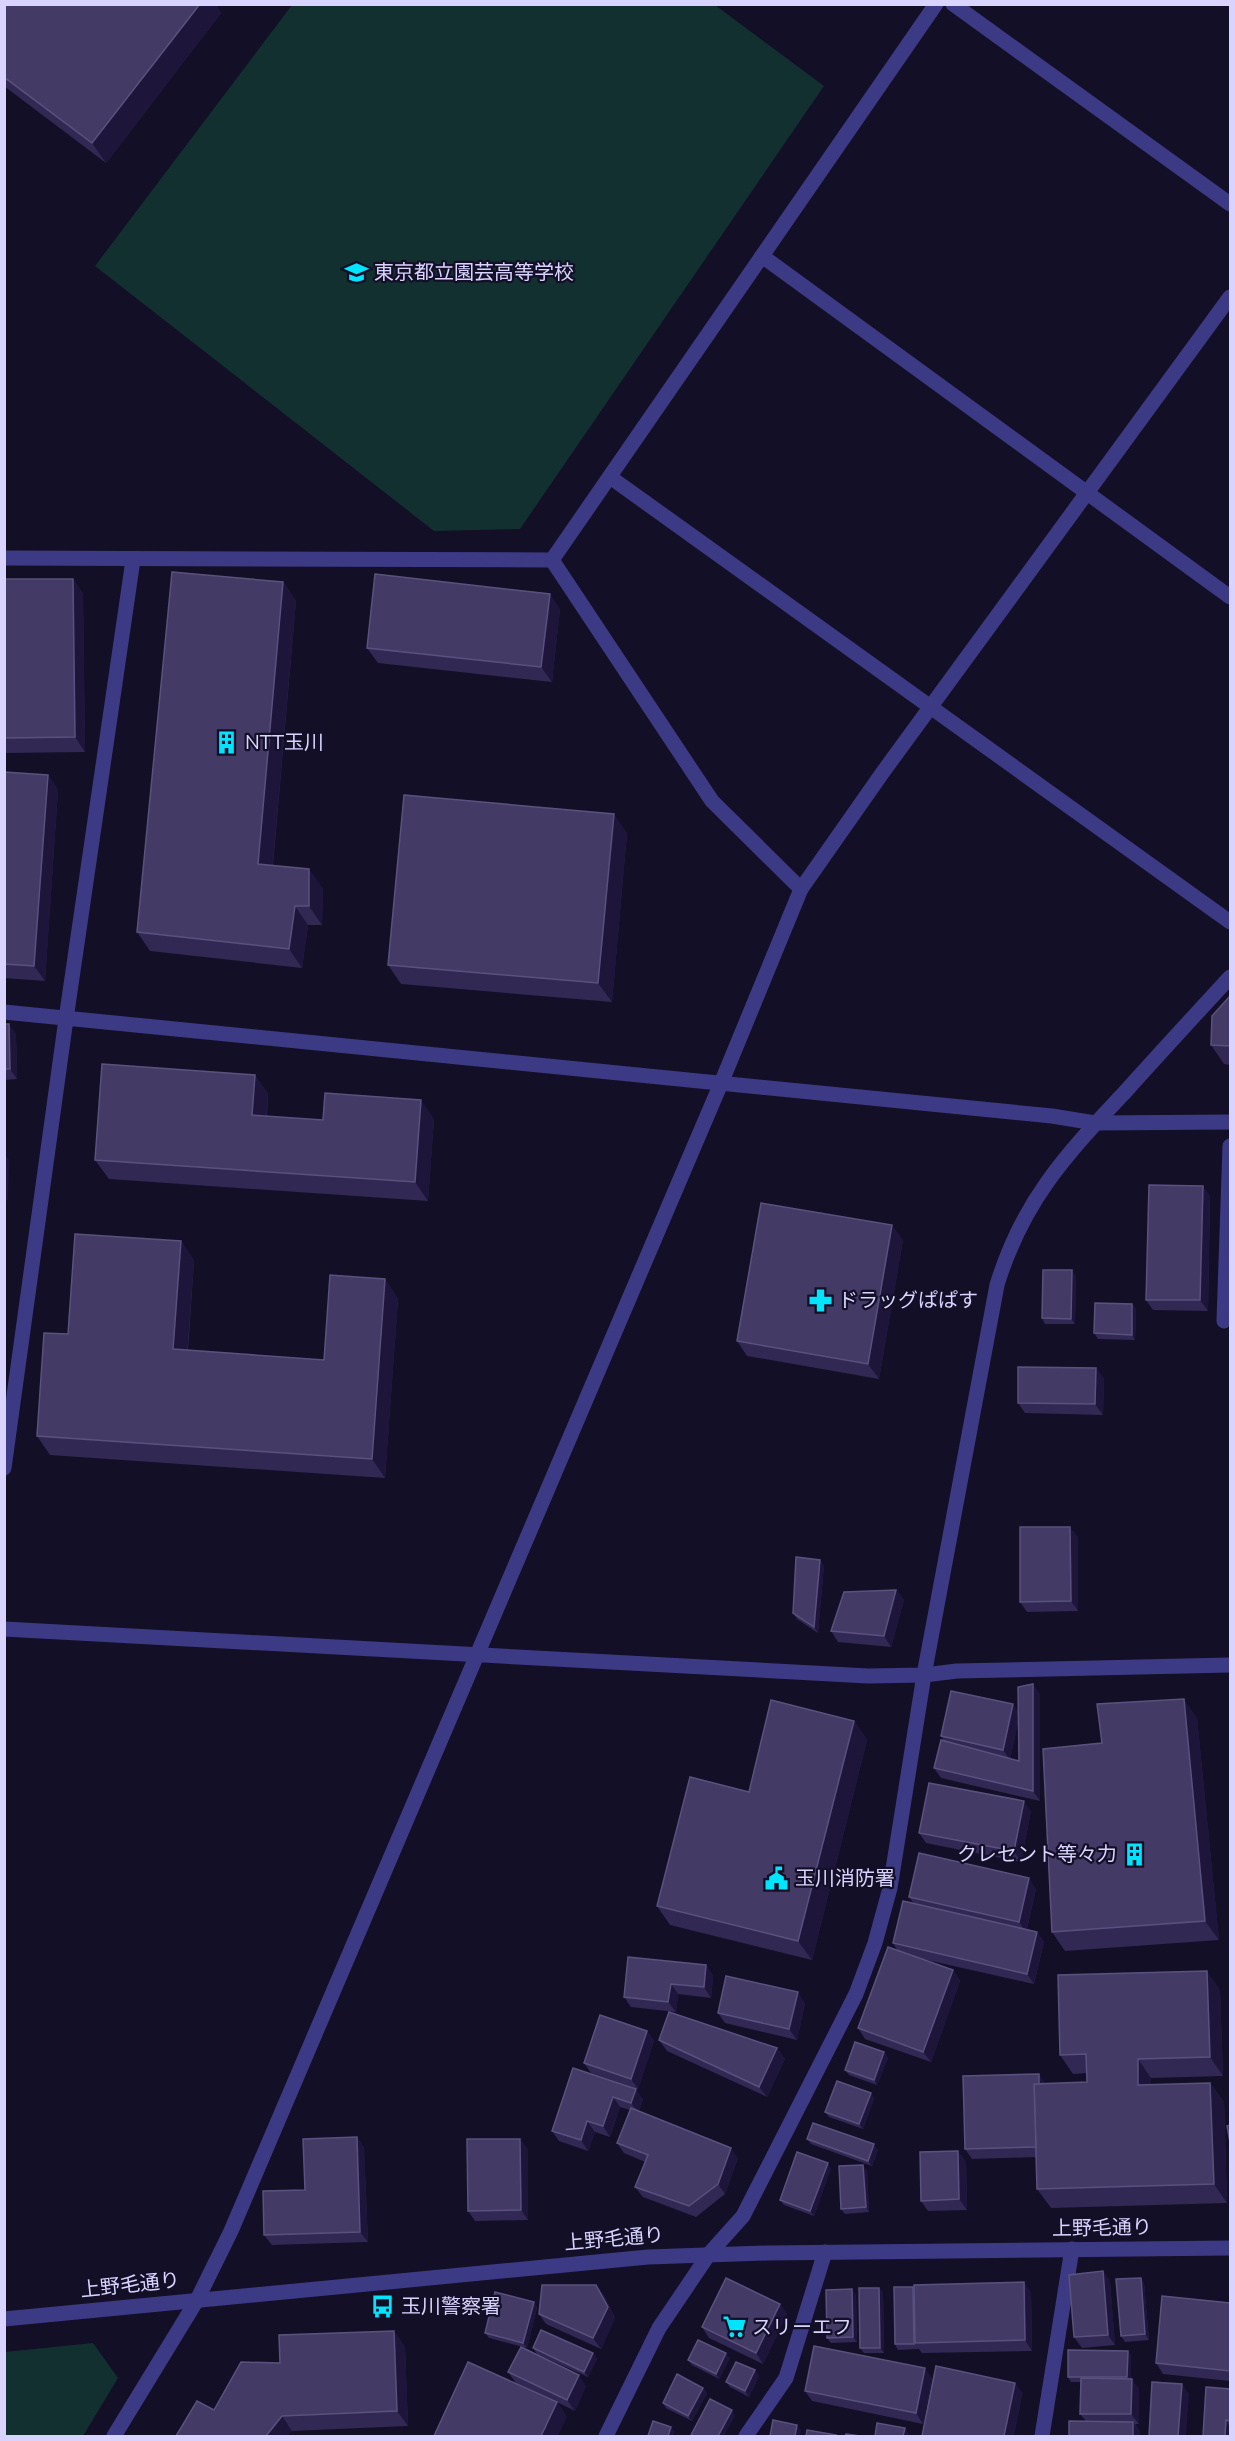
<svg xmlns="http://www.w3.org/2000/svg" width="1235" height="2441" font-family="'Nunito Sans','Noto Sans JP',sans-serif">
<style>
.green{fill:#12302f}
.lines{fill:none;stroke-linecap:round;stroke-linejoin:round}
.service{stroke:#3d3a85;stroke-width:15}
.minor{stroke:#3d3a85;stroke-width:15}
.tertiary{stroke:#3d3a85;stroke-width:15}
.wall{fill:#312854;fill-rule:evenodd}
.shaded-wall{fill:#1d163a}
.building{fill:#433a66;stroke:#5a527e;stroke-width:1.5}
.labels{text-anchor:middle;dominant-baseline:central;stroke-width:4.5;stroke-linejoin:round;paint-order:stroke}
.poi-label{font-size:20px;fill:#d9d4ff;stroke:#130f26;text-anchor:start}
.street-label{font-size:20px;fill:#d9d4ff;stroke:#130f26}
</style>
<rect width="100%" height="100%" fill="#130f26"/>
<!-- green -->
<g class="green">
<polygon points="292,5 715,5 824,86 520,529 434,531 95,266"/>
<polygon points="93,2343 118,2378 83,2436 5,2436 5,2352"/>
</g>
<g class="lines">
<!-- service -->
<g class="service">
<polyline points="1224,1321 1230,1146"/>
<polyline points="746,2436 786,2378 825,2252"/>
</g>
<!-- minor -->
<g class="minor">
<polyline points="953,4 1230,204"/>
<polyline points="762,256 1230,597"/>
<polyline points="610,477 1230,922"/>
<polyline points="4,558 552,560"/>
<polyline points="552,560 936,4"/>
<polyline points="552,560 712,801 801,889"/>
<polyline points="4,1012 1052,1116 1095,1123 1230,1122"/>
<polyline points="4,1468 66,1019 133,560"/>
<polyline points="4,1629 868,1676 924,1675 957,1671 1230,1665"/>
<polyline points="197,2300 231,2231 722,1081 801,889 883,772 1230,297"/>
<polyline points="1042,2436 1072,2249"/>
</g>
<!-- tertiary -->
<g class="tertiary">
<polyline points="4,2319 648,2257 767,2253 1230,2248"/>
<polyline points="114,2436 197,2300"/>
<path d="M606,2436L659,2328L709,2254L743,2216L856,1994L875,1943L890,1888L924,1675L997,1285C1023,1200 1066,1155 1125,1092C1160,1053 1195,1015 1230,977"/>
</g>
</g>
<!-- wall -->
<g class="wall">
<polygon points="4,4 215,4 221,13 106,163 4,86"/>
<polygon points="4,579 73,579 83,594 85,752 4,753"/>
<polygon points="283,582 296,601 273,865 323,888 322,925 308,925 302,968 150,951 137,932"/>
<polygon points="560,609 552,682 378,663 367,648"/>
<polygon points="4,772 48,775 58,790 45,981 4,978"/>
<polygon points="627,833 612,1002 401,984 388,965"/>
<polygon points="1230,996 1230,1065 1224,1064 1211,1045"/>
<polygon points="4,1024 16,1034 17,1079 4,1080"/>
<polygon points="255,1075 268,1094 267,1116 323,1120 434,1119 428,1201 109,1179 95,1160"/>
<polygon points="1210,1196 1208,1311 1153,1310 1146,1300"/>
<polygon points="903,1240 879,1379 747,1356 737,1341"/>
<polygon points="181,1241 194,1261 188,1350 324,1360 385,1279 398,1299 385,1478 50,1455 37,1436 68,1334"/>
<polygon points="1076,1276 1075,1324 1045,1324 1042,1318"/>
<polygon points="1132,1304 1136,1309 1135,1340 1098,1339 1094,1333"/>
<polygon points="1104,1378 1103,1415 1025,1413 1018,1403"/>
<polygon points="1078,1537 1078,1611 1027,1612 1020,1602"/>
<polygon points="824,1565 818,1633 797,1619 793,1613"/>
<polygon points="896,1590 904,1600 891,1647 838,1642 831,1631"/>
<path d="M1040,1694V1801L941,1778L934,1768L944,1741L941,1736L1018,1712ZM1018,1722L1019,1761L1010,1759Z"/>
<polygon points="1197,1718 1219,1940 1065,1951 1052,1932 1102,1743"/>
<polygon points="854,1721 867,1740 812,1960 670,1925 657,1906 749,1792"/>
<polygon points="1031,1811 1021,1862 926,1843 919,1833"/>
<polygon points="1036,1889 1027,1929 1037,1932 1044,1942 1034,1984 918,1958 953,1970 960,1981 931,2062 865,2039 858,2028 898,1951 893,1943 914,1904 909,1897"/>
<polygon points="706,1965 713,1976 711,1998 678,1994 676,2012 631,2007 624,1997"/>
<polygon points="1220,1990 1223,2076 1151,2078 1151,2085 1210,2083 1224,2102 1227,2203 1051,2208 1037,2189 1036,2157 972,2159 965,2149 1046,2084 1087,2082 1087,2073 1073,2074 1060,2055"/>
<polygon points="805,2003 797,2040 725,2023 718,2013"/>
<polygon points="647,2031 654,2041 638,2089 591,2073 584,2063"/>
<polygon points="659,2040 777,2048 785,2059 767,2097 667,2051"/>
<polygon points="884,2052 888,2058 877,2085 849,2075 845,2070"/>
<polygon points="573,2068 643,2099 639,2111 738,2158 725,2194 696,2217 643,2197 635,2187 645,2162 624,2153 617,2143 630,2110 620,2107 610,2137 595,2132 588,2151 559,2141 552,2131"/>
<polygon points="871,2093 874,2099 863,2129 829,2117 825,2112"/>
<polygon points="357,2137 364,2148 368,2242 272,2245 264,2235 305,2190"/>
<polygon points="807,2139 878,2150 872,2166 811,2144"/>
<polygon points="528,2149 528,2220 475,2221 468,2211"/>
<polygon points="966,2161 967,2210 928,2211 921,2201"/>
<polygon points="831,2168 814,2216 784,2205 780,2200"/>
<polygon points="867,2170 869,2212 845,2214 841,2209"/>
<polygon points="1103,2271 1110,2282 1115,2345 1082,2348 1074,2337"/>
<polygon points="1141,2278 1144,2283 1149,2340 1125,2342 1121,2336"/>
<polygon points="879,2288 883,2293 884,2353 864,2353 860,2348"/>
<polygon points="914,2289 1031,2292 1032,2351 922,2353 918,2348 918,2349 898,2350 895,2344"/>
<polygon points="604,2295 615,2318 601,2349 546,2324 539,2314"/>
<polygon points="856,2295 857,2342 831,2343 827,2338"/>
<polygon points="534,2302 537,2308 527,2348 489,2338 485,2333"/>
<polygon points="1230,2303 1230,2381 1163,2374 1156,2363"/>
<polygon points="780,2304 787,2314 763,2364 709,2338 702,2327"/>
<polygon points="405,2346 408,2426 292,2431 214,2410 280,2363"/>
<polygon points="533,2348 593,2353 597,2359 588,2377 537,2354"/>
<polygon points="1128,2351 1131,2356 1131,2379 1139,2389 1139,2424 1135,2424 1140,2432 1140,2436 1069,2436 1086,2421 1080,2414 1081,2382 1071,2382 1068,2377"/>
<polygon points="730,2358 719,2379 692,2365 688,2360"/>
<polygon points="755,2370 759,2376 749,2397 730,2387 726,2382"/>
<polygon points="508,2372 586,2386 575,2411 557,2402 567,2417 540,2395 516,2383"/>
<polygon points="932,2378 923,2424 812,2401 805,2391"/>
<polygon points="703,2388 707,2393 692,2421 666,2408 663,2403"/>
<polygon points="1230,2389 1230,2436 1203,2436"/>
</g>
<!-- shaded-wall -->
<g class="shaded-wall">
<polygon points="200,4 215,4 221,13 106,163 92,143"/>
<polygon points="73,579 83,594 85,752 75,737"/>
<polygon points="283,582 296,601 271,883 258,864"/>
<polygon points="550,594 560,609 552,682 541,667"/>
<polygon points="48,775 58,790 45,981 34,966"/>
<polygon points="614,814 627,833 612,1002 598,983"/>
<polygon points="309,869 323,888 322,925 309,906"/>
<polygon points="295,906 308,925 302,968 289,949"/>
<polygon points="9,1024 16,1034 17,1079 10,1069"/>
<polygon points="255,1075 268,1094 265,1134 252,1115"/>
<polygon points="421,1100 434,1119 428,1201 415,1182"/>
<polygon points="4,1153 9,1160 8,1201 4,1197"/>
<polygon points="1203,1186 1210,1196 1208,1311 1200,1300"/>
<polygon points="892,1225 903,1240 879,1379 868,1364"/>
<polygon points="181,1241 194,1261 186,1368 173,1349"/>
<polygon points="1072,1270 1076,1276 1075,1324 1071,1319"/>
<polygon points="385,1279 398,1299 385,1478 372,1459"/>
<polygon points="1132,1304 1136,1309 1135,1340 1132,1335"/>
<polygon points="1096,1368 1104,1378 1103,1415 1095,1404"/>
<polygon points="1070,1527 1078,1537 1078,1611 1071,1601"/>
<polygon points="820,1560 824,1565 818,1633 814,1627"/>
<polygon points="896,1590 904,1600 891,1647 884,1636"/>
<polygon points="1033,1684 1040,1694 1040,1801 1033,1791"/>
<polygon points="1184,1699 1197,1718 1219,1940 1205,1921"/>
<polygon points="1013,1704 1020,1714 1010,1760 1003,1750"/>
<polygon points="854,1721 867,1740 812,1960 798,1941"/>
<polygon points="1024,1801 1031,1811 1021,1862 1014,1851"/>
<polygon points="1029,1878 1036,1889 1026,1932 1019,1922"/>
<polygon points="1037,1932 1044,1942 1034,1984 1027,1974"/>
<polygon points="706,1965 713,1976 711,1998 704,1987"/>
<polygon points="953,1970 960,1981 931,2062 923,2052"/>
<polygon points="1207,1971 1220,1990 1223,2076 1210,2057"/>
<polygon points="671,1984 678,1994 676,2012 668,2002"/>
<polygon points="798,1992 805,2003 797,2040 789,2029"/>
<polygon points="647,2031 654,2041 638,2089 631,2079"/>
<polygon points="777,2048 785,2059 767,2097 759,2087"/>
<polygon points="884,2052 888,2058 877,2085 874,2080"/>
<polygon points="1138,2059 1151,2078 1152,2104 1138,2085"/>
<polygon points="1039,2074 1046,2084 1041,2147"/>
<polygon points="1210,2083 1224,2102 1227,2203 1214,2184"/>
<polygon points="636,2089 643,2099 639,2113 631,2103"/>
<polygon points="871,2093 874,2099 863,2129 859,2124"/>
<polygon points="613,2097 620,2107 610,2137 603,2126"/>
<polygon points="587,2121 595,2132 588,2151 581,2140"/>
<polygon points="357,2137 364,2148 368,2242 360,2232"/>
<polygon points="520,2139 528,2149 528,2220 521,2210"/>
<polygon points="874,2144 878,2150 872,2166 868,2161"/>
<polygon points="731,2148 738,2158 725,2194 718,2184"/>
<polygon points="958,2151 966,2161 967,2210 959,2199"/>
<polygon points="828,2163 831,2168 814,2216 810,2211"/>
<polygon points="863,2165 867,2170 869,2212 866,2207"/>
<polygon points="1103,2271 1110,2282 1115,2345 1108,2335"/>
<polygon points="1141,2278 1144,2283 1149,2340 1145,2334"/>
<polygon points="1024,2282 1031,2292 1032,2351 1025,2340"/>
<polygon points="596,2285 604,2295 615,2318 601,2349 593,2338"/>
<polygon points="879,2288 883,2293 884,2353 880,2348"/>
<polygon points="852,2289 856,2295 857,2342 853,2337"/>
<polygon points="534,2302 537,2308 527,2348 523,2343"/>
<polygon points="780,2304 787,2314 763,2364 756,2353"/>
<polygon points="394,2331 405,2346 408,2426 397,2411"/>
<polygon points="1128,2351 1131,2356 1131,2382 1127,2377"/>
<polygon points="593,2353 597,2359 588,2377 584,2372"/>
<polygon points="726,2353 730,2358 719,2379 716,2374"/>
<polygon points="925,2368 932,2378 923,2424 916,2413"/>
<polygon points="755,2370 759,2376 749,2397 745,2391"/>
<polygon points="579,2375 586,2386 575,2411 567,2400"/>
<polygon points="1132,2379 1139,2389 1139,2424 1131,2414"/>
<polygon points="1015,2383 1023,2393 1014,2436 1004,2436"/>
<polygon points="1182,2384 1189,2394 1186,2436 1178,2436"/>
<polygon points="703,2388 707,2393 692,2421 688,2416"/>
<polygon points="557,2402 567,2417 558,2436 541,2436"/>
<polygon points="732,2410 735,2416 724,2436 718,2436"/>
<polygon points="282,2416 292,2431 288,2436 266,2436"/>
<polygon points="1226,2420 1230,2427 1230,2436 1225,2436"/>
<polygon points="1133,2422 1140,2432 1140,2436 1133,2436"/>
<polygon points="797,2425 801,2430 800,2436 795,2436"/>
<polygon points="671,2427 675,2432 673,2436 668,2436"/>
<polygon points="905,2428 910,2436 903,2436"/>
</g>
<!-- building -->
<g class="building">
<polygon points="4,4 200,4 92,143 4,77"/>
<polygon points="172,572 283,582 258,864 309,869 309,906 295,906 289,949 137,932"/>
<polygon points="375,574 550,594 541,667 367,648"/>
<polygon points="4,579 73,579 75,737 4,738"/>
<polygon points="4,772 48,775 34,966 4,964"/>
<polygon points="404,795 614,814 598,983 388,965"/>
<polygon points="1230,996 1230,1046 1211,1045 1212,1016"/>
<polygon points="4,1024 9,1024 10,1069 4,1069"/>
<polygon points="102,1064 255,1075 252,1115 323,1120 325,1093 421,1100 415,1182 95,1160"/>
<polygon points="1149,1185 1203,1186 1200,1300 1146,1300"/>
<polygon points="761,1203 892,1225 868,1364 737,1341"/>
<polygon points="75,1234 181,1241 173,1349 324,1360 330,1275 385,1279 372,1459 37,1436 44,1333 68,1334"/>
<polygon points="1043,1270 1072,1270 1071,1319 1042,1318"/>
<polygon points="1095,1303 1132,1304 1132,1335 1094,1333"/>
<polygon points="1018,1367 1096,1368 1095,1404 1018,1403"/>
<polygon points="1020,1527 1070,1527 1071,1601 1020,1602"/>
<polygon points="796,1557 820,1560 814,1627 793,1613"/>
<polygon points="896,1590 884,1636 831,1631 844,1592"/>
<polygon points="1033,1684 1033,1791 934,1768 941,1740 1019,1761 1018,1687"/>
<polygon points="951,1691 1013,1704 1003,1750 941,1736"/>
<polygon points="1184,1699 1205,1921 1052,1932 1043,1749 1102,1743 1097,1704"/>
<polygon points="771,1700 854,1721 798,1941 657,1906 690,1777 749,1792"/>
<polygon points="929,1783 1024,1801 1014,1851 919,1833"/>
<polygon points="919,1853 1029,1878 1019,1922 909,1897"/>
<polygon points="903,1901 1037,1932 1027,1974 893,1943"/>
<polygon points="888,1947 953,1970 923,2052 858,2028"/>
<polygon points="628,1957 706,1965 704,1987 671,1984 668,2002 624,1997"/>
<polygon points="1207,1971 1210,2057 1138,2059 1138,2085 1210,2083 1214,2184 1037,2189 1034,2084 1087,2082 1086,2054 1060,2055 1058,1975"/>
<polygon points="726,1976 798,1992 789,2029 718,2013"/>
<polygon points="669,2012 777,2048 759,2087 659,2040"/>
<polygon points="600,2015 647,2031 631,2079 584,2063"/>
<polygon points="855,2042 884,2052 874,2080 845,2070"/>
<polygon points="573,2068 636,2089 631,2103 613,2097 603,2126 587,2121 581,2140 552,2131"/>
<polygon points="1039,2074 1039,2084 1034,2084 1036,2147 965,2149 963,2076"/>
<polygon points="837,2081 871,2093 859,2124 825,2112"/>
<polygon points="631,2108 731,2148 718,2184 689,2206 635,2187 648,2155 617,2143"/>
<polygon points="813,2123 874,2144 868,2161 807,2139"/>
<polygon points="1230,2125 1230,2142 1227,2126"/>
<polygon points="357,2137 360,2232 264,2235 263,2191 305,2190 303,2139"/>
<polygon points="467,2139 520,2139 521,2210 468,2211"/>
<polygon points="958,2151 959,2199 921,2201 920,2152"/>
<polygon points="797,2152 828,2163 810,2211 780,2200"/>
<polygon points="863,2165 866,2207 841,2209 839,2166"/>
<polygon points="1103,2271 1108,2335 1074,2337 1069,2275"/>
<polygon points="726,2278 780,2304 756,2353 702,2327"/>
<polygon points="1141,2278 1145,2334 1121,2336 1116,2279"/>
<polygon points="1024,2282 1025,2340 915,2343 914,2285"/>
<polygon points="542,2285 596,2285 608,2307 593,2338 539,2314"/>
<polygon points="894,2287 913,2287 914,2344 895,2344"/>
<polygon points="859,2288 879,2288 880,2348 860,2348"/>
<polygon points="852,2289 853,2337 827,2338 826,2290"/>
<polygon points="495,2292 534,2302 523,2343 485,2333"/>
<polygon points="1162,2296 1230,2303 1230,2371 1156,2363"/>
<polygon points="541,2330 593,2353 584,2372 533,2348"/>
<polygon points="394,2331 397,2411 282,2416 266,2436 176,2436 197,2401 214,2410 241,2362 280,2363 279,2335"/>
<polygon points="698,2340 726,2353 716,2374 688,2360"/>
<polygon points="814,2346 925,2368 916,2413 805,2391"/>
<polygon points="521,2347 579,2375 567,2400 508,2372"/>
<polygon points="1068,2350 1128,2351 1127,2377 1068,2377"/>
<polygon points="468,2362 557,2402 541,2436 434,2436"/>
<polygon points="736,2362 755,2370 745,2391 726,2382"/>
<polygon points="936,2366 1015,2383 1004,2436 922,2436"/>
<polygon points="677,2374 703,2388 688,2416 663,2403"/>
<polygon points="1081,2378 1132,2379 1131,2414 1080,2414"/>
<polygon points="1152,2382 1182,2384 1178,2436 1149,2436"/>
<polygon points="1206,2387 1230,2389 1230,2421 1226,2420 1225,2436 1203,2436"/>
<polygon points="710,2399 732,2410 718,2436 694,2436 691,2435"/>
<polygon points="773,2420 797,2425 795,2436 770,2436"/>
<polygon points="653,2421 671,2427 668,2436 648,2436"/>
<polygon points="1069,2421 1133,2422 1133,2436 1069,2436"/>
<polygon points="877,2423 905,2428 903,2436 875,2436"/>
<polygon points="807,2430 836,2435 835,2436 806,2436"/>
<polygon points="846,2434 860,2436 845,2436"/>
</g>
<!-- icons -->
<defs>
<symbol id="school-bare" viewBox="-9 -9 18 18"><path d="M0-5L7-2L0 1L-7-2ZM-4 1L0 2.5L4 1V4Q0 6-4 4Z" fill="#00e5ff" stroke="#130f26" stroke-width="2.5" paint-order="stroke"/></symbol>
<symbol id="building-bare" viewBox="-9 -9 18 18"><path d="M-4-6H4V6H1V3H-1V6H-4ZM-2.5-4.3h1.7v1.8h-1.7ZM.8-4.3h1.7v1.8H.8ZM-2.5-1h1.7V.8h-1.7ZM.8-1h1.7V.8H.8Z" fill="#00e5ff" stroke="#130f26" stroke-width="2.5" paint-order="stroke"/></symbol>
<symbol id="pharmacy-bare" viewBox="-9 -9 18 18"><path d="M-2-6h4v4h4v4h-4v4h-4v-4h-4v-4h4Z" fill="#00e5ff" stroke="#130f26" stroke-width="2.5" paint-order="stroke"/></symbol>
<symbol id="civic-bare" viewBox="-9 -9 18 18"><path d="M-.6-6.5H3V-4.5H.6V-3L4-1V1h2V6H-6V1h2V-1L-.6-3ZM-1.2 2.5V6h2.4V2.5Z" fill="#00e5ff" stroke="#130f26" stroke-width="2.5" paint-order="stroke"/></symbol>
<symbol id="bus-bare" viewBox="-9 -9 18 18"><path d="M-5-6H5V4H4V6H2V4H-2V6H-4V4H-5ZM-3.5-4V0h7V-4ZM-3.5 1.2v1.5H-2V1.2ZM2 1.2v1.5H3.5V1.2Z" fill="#00e5ff" stroke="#130f26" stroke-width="2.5" paint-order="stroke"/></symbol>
<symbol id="supermarket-bare" viewBox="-9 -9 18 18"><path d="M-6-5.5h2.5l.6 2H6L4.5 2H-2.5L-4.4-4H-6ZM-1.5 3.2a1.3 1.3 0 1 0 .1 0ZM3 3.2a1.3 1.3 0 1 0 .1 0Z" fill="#00e5ff" stroke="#130f26" stroke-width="2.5" paint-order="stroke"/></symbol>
</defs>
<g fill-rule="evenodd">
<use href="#school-bare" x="340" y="256" width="33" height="33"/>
<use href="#building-bare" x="210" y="726" width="33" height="33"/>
<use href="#pharmacy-bare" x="804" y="1284" width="33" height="33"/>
<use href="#building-bare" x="1118" y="1838" width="33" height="33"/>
<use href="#civic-bare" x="760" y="1862" width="33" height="33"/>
<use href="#bus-bare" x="366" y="2290" width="33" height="33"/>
<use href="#supermarket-bare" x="718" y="2310" width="33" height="33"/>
</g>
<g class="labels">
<!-- poi labels -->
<g class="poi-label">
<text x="374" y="272">東京都立園芸高等学校</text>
<text x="245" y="742">NTT玉川</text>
<text x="838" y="1300">ドラッグぱぱす</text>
<text x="1117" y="1854" text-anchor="end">クレセント等々力</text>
<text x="795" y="1878">玉川消防署</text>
<text x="401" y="2306">玉川警察署</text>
<text x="752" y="2327">スリーエフ</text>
</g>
<!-- street labels -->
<g class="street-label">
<text transform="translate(1102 2228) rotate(-1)">上野毛通り</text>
<text transform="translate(614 2239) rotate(-5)">上野毛通り</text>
<text transform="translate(130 2285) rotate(-6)">上野毛通り</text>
</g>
</g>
<!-- border -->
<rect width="1235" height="2441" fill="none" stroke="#d9d4ff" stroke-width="12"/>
</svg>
